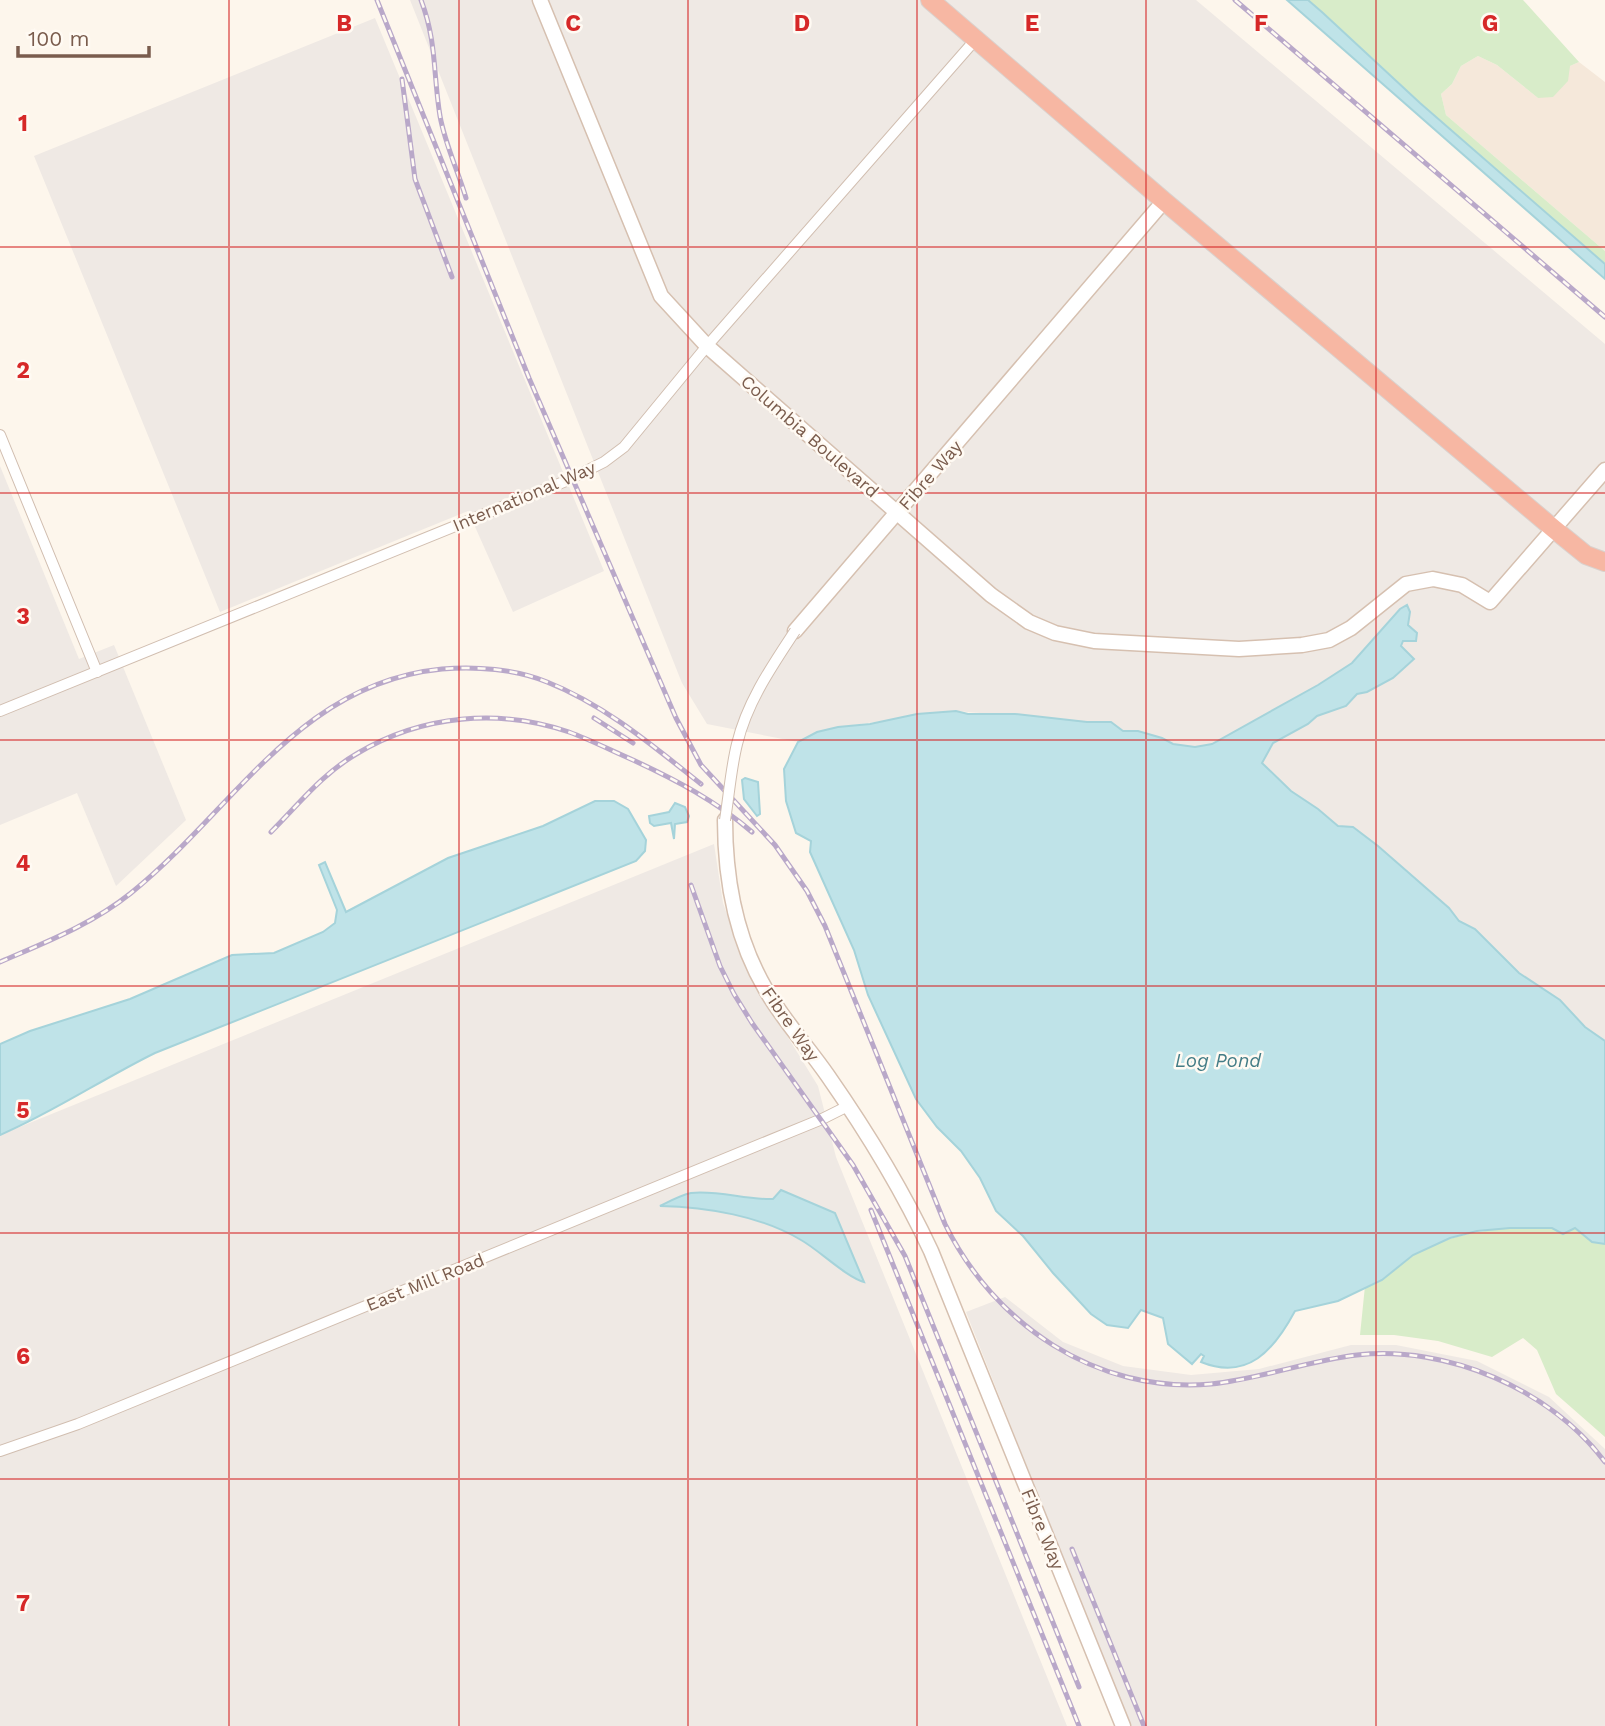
<svg xmlns="http://www.w3.org/2000/svg" width="1605" height="1726" font-family="'Work Sans',sans-serif">
<style>
.residential{fill:#f5e8da}
.industrial{fill:#efe9e4}
.green{fill:#d8ecc9}
.water{fill:#bfe3e8;stroke:#a5d3da;stroke-width:2}
.lines{fill:none;stroke-linecap:round;stroke-linejoin:round}
.street-casing{stroke:#d1beb0;stroke-width:12}
.secondary-casing{stroke:#d6c0b0;stroke-width:17}
.highway-casing{stroke:#dad1cd;stroke-width:20}
.street{stroke:#fff;stroke-width:10}
.secondary{stroke:#fff;stroke-width:14}
.highway{stroke:#f7b7a3;stroke-width:18}
.rail-casing{stroke:#b9a8c9;stroke-width:5}
.rail{stroke:#fffaf3;stroke-width:2.5;stroke-dasharray:8;stroke-linecap:butt}
.street-bridge-casing{stroke:#d1beb0;stroke-width:12;stroke-linecap:butt}
.street-bridge{stroke:#fff;stroke-width:10}
.grid{fill:none;stroke:#d62828;stroke-width:2;stroke-opacity:0.55}
.labels{text-anchor:middle;dominant-baseline:central;stroke-width:5;stroke-linejoin:round;paint-order:stroke}
.street-label{font-size:18px;fill:#7a5c4d;stroke:#fffaf3}
.water-label{font-size:19px;font-style:italic;fill:#437c86;stroke:#fffaf3}
.grid-label{font-size:23px;text-anchor:middle;font-weight:bold;fill:#d62828;stroke:#fffaf3;stroke-width:5;stroke-linejoin:round;paint-order:stroke}
</style>
<rect width="100%" height="100%" fill="#fdf6ec"/>
<!-- residential -->
<polygon class="residential" points="1478,56 1497,65 1538,98 1570,66 1579,62 1605,82 1605,251 1446,115 1441,94 1452,84 1461,66"/>
<!-- industrial -->
<g class="industrial">
<polygon points="410,0 1196,0 1605,344 1605,1041 1585,1027 1560,1000 1519,973 1475,929 1459,921 1449,908 1338,826 1318,809 1291,791 1262,763 1273,743 1308,724 1317,716 1346,706 1357,694 1367,692 1393,678 1414,660 1401,646 1410,612 1386,627 1352,663 1318,685 1212,744 1195,747 1173,744 1162,738 1138,731 1124,731 1111,722 1088,722 956,711 838,727 817,732 798,742 707,724 682,683"/>
<polygon points="375,18 604,571 513,612 468,511 220,612 34,156"/>
<polygon points="0,466 79,659 114,645 186,820 116,886 77,793 0,825"/>
<polygon points="714,844 723,903 746,969 818,1086 836,1157 1067,1726 0,1726 0,1135"/>
<polygon points="1005,1297 1063,1342 1123,1366 1191,1375 1259,1369 1351,1345 1396,1345 1477,1361 1549,1397 1605,1449 1605,1726 1129,1726 966,1312"/>
</g>
<!-- green -->
<g class="green">
<polygon points="1308,0 1523,0 1579,62 1570,66 1568,81 1553,97 1538,98 1497,65 1478,56 1461,66 1452,84 1441,94 1446,115 1605,251 1605,264 1420,103"/>
<path d="M1510,1228H1552L1563,1233L1575,1228L1592,1242L1605,1244V1437L1556,1394L1537,1350L1523,1338L1492,1357L1438,1341L1394,1335H1360L1365,1286C1388,1278 1396,1264 1416,1254C1446,1237 1476,1231 1510,1228Z"/>
</g>
<!-- water -->
<g class="water">
<polygon points="1287,0 1308,0 1323,13 1420,103 1605,264 1605,279"/>
<path d="M1407,605L1410,612L1408,625L1417,633L1416,641H1403L1401,646L1414,659L1393,678L1367,692L1357,694L1346,706L1317,716L1308,724L1273,743L1262,763L1291,791L1318,809L1338,826L1353,827L1378,846L1449,908L1459,921L1475,929L1519,973L1560,1000L1585,1027L1605,1041V1244L1592,1242L1575,1228L1563,1234L1552,1228H1510L1477,1231L1450,1238L1413,1255L1382,1280L1338,1301L1295,1311C1274,1350 1248,1381 1201,1362L1204,1356L1201,1354L1192,1364L1168,1344L1163,1318L1141,1310L1128,1328L1107,1325L1091,1314L1053,1273L1023,1236L996,1211L980,1178L961,1151L937,1127L916,1099L868,995L854,950L810,852L811,841L796,833L786,801L784,769L798,742L817,732L838,727L870,724L917,714L956,711L968,714H1015L1087,722H1111L1123,731H1138L1162,738L1173,744L1195,747L1212,744L1318,685L1352,663L1400,609Z"/>
<polygon points="745,778 758,782 760,814 757,816 744,799 742,780"/>
<path d="M595,801H614L628,809L646,840L645,851L636,861L155,1053C102,1079 54,1112 0,1135V1044L30,1031L130,999L232,955L274,953L323,932L335,923L337,910L319,865L325,862L346,912L448,858L543,826Z"/>
<polygon points="675,803 685,807 689,816 687,822 675,824 674,839 671,823 654,826 650,823 649,816 669,812"/>
<path d="M781,1190L835,1213L864,1282C846,1277 819,1250 801,1240C761,1216 707,1207 660,1206C670,1201 681,1195 691,1193C718,1190 746,1200 773,1199Z"/>
</g>
<g class="lines">
<defs>
<g id="street">
<polyline points="0,435 97,672"/>
<polyline points="0,711 566,481 604,462 624,447 707,346 976,39"/>
<polyline points="0,1451 78,1424 822,1119 848,1106"/>
</g>
<g id="secondary">
<polyline points="540,0 661,296 707,346 991,595 1029,622 1055,633 1094,641 1239,649 1302,645 1329,640 1351,628 1406,584 1433,579 1462,585 1490,602 1605,470"/>
<polyline points="795,631 1164,201"/>
<path d="M725,820C725,878 736,939 766,990C783,1020 808,1047 828,1076C867,1132 902,1189 931,1251L1123,1726"/>
</g>
<polyline id="highway" points="930,0 1164,201 1554,529 1586,555 1605,562"/>
</defs>
<!-- street casing -->
<use href="#street" class="street-casing"/>
<!-- secondary casing -->
<use href="#secondary" class="secondary-casing"/>
<!-- highway casing -->
<use href="#highway" class="highway-casing"/>
<!-- street -->
<use href="#street" class="street"/>
<!-- secondary -->
<use href="#secondary" class="secondary"/>
<!-- highway -->
<use href="#highway" class="highway"/>
<defs>
<g id="rail">
<path d="M377,0L529,378L676,718L701,765L775,845L807,891L825,926L945,1224C994,1324 1096,1394 1211,1384C1260,1379 1307,1361 1357,1355C1447,1345 1550,1389 1605,1462"/>
<path d="M421,0C437,42 433,74 440,116C445,144 458,171 466,198"/>
<polyline points="1235,0 1605,317"/>
<polyline points="402,79 415,179 452,277"/>
<polyline points="594,718 633,743"/>
<path d="M271,832C299,804 323,773 358,753C422,715 499,708 569,732C591,740 612,751 633,760C676,780 716,801 752,832"/>
<polyline points="691,885 720,966 734,994 752,1023 853,1165 905,1256 1079,1687"/>
<path d="M0,962C46,942 91,925 131,893C234,810 298,683 442,669C475,666 516,669 547,682C605,705 653,746 701,784"/>
<polyline points="871,1210 1079,1726"/>
<polyline points="1072,1549 1144,1726"/>
</g>
</defs>
<!-- rail casing -->
<use href="#rail" class="rail-casing"/>
<!-- rail -->
<use href="#rail" class="rail"/>
<defs>
<path id="street-bridge" d="M725,820C729,795 731,768 737,744C747,702 772,666 795,631"/>
</defs>
<!-- street-bridge casing -->
<use href="#street-bridge" class="street-bridge-casing"/>
<!-- street-bridge -->
<use href="#street-bridge" class="street-bridge"/>
</g>
<!-- grid -->
<path class="grid" d="M229,0V1726M459,0V1726M688,0V1726M917,0V1726M1146,0V1726M1376,0V1726M0,247H1605M0,493H1605M0,740H1605M0,986H1605M0,1233H1605M0,1479H1605"/>
<g class="labels">
<!-- street labels -->
<g class="street-label">
<text transform="translate(810 436) rotate(41)">Columbia Boulevard</text>
<text transform="translate(930 475) rotate(-49)">Fibre Way</text>
<text transform="translate(524 496) rotate(-23)">International Way</text>
<text transform="translate(791 1024) rotate(55)">Fibre Way</text>
<text transform="translate(425 1282) rotate(-22)">East Mill Road</text>
<text transform="translate(1043 1529) rotate(68)">Fibre Way</text>
</g>
<!-- water labels -->
<g class="water-label">
<text x="1218" y="1060">Log Pond</text>
</g>
</g>
<g class="grid-label">
<text x="344" y="31">B</text>
<text x="573" y="31">C</text>
<text x="802" y="31">D</text>
<text x="1032" y="31">E</text>
<text x="1261" y="31">F</text>
<text x="1490" y="31">G</text>
<text x="23" y="131">1</text>
<text x="23" y="378">2</text>
<text x="23" y="624">3</text>
<text x="23" y="871">4</text>
<text x="23" y="1118">5</text>
<text x="23" y="1364">6</text>
<text x="23" y="1611">7</text>
</g>
<!-- scale -->
<path d="M18 46v10h131v-10" fill="none" stroke="#7a5c4d" stroke-width="3.5"/>
<text x="28" y="46" font-size="21" fill="#7a5c4d" stroke="#fffaf3" stroke-width="5" paint-order="stroke">100 m</text>
</svg>
